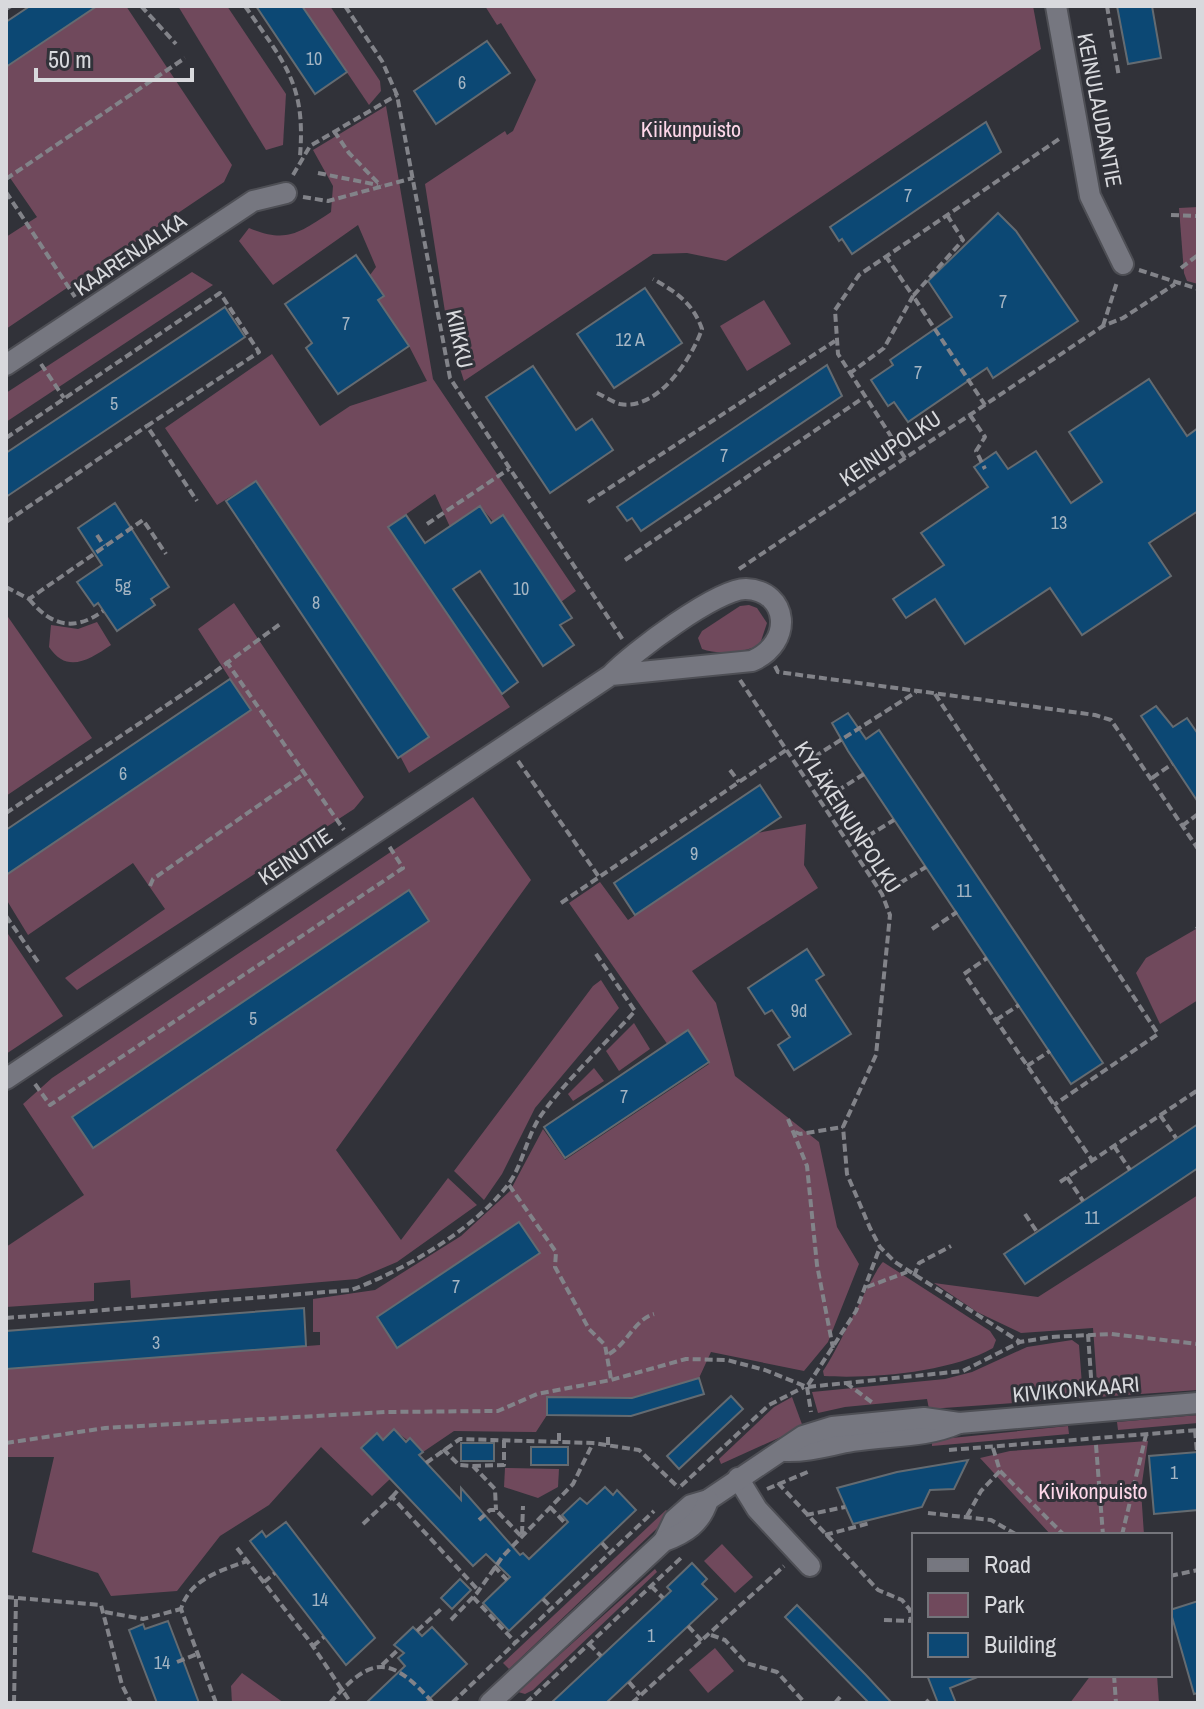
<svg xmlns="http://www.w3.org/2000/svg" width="1204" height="1709" font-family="'Archivo Narrow',sans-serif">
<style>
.green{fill:#70495c}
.building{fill:#0c4874;stroke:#646b71;stroke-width:2}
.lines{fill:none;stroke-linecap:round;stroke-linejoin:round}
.minor-casing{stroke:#4e4f55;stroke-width:24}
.path{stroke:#828389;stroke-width:4;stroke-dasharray:8 4;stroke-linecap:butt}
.minor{stroke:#767780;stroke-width:20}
.labels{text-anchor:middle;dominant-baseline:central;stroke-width:6;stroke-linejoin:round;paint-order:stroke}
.number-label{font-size:18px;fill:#a5b5c3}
.street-label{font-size:22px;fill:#d8d9dd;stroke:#313239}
.park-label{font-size:22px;fill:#fed7e9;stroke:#313239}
</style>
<rect width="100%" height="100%" fill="#313239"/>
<!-- green -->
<g class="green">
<polygon points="97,6 126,6 232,165 224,182 6,329 6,237 37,217 6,172 6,67"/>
<polygon points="178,6 227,6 286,94 283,145 266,150"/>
<polygon points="302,6 330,6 380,81 381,91 369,105"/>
<polygon points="485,6 1033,6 1041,49 726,261 687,253 653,254 464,381 448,331 425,184 505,131 507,135 513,131 536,80 501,23 497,25"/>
<path d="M386,106L433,379L576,591L561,602L480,506L450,527L435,494L388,527L510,707L409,773L256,481L217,505L165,428L272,354L320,426L350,406L427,381L409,346L378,300L384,296L370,275L376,267L358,225L273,285L239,241L249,228C286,243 298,234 331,212L333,186L313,150Z"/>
<polygon points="1198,207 1198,284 1187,281 1184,273 1179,208"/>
<polygon points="192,272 213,285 6,422 6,393"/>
<polygon points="764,300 791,344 747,371 720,326"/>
<polygon points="234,603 364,797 354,809 77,990 65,978 165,909 133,863 28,935 6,899 6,875 250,710 198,629"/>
<path d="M749,605L757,608L767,623L760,644C747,653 717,655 702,649L698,638L702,631L740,606Z"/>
<polygon points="6,614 92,738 6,796"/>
<path d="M97,622L111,645C89,660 67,674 49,647L51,625L78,629Z"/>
<polygon points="473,797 531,880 336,1150 401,1240 448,1178 477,1205 397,1262 357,1279 131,1298 130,1280 94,1283 94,1301 6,1307 6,1247 84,1195 23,1104 52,1078"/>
<polygon points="806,824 804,865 818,888 692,971 716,1003 735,1076 819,1142 837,1227 859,1264 828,1342 804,1371 711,1352 699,1378 633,1398 547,1397 547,1415 536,1432 454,1431 423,1452 394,1430 383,1440 377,1433 361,1449 390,1479 372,1496 321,1447 269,1505 220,1536 177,1591 111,1596 98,1573 32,1552 54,1457 6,1457 6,1369 320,1345 320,1332 313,1332 313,1299 375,1290 461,1236 510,1191 543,1129 565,1160 709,1064 688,1032 668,1045 569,903 600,882 628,920 757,833"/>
<polygon points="1196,929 1198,1000 1160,1024 1136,973 1146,958"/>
<polygon points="6,931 63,1016 6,1054"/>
<polygon points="601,980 619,1008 535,1108 502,1174 484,1200 454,1171 593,986"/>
<polygon points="634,1023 650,1049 619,1071 606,1051"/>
<polygon points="594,1068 604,1081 573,1101 568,1094"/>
<polygon points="1198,1195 1198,1390 1098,1397 1093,1328 1021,1333 977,1312 934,1283 1038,1297"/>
<path d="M883,1262L990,1331L996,1340L993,1348C951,1372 872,1379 824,1376L823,1371C837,1352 875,1268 883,1262Z"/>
<polygon points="1072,1340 1079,1345 1083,1398 929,1409 927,1399 845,1407 818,1413 812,1392 945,1379 972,1372 1027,1347"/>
<polygon points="792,1397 803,1427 721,1464 719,1459 774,1407"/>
<polygon points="1198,1415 1198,1423 1118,1430 1117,1422"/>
<polygon points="1068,1426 1069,1434 932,1446 932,1440"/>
<polygon points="1148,1441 1141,1490 1144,1535 1051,1535 980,1458 1010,1451"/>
<polygon points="505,1468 559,1469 558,1487 538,1498 504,1487"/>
<polygon points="666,1510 671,1515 509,1669 503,1663"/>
<polygon points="722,1544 753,1577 735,1593 704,1561"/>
<polygon points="655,1569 657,1572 533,1690 525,1694 518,1692"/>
<polygon points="715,1648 734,1671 708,1693 689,1670"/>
<polygon points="242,1673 284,1703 232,1703 231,1686"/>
<polygon points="1091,1675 1157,1675 1159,1703 1070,1703"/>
</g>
<!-- building -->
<g class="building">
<polygon points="30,6 97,6 6,67 6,22"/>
<polygon points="256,6 302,6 347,72 315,94"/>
<polygon points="1117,6 1152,6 1161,58 1128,64"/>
<polygon points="487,41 510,73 436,124 414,91"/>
<polygon points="986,122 1001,152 852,254 842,239 839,241 830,227"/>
<polygon points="998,213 1016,231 1078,321 993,378 987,368 908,422 894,402 888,406 871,380 893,365 890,360 952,317 928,281"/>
<polygon points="356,255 384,296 378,300 409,346 338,394 306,348 312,343 285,304"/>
<polygon points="645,288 682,343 614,388 577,334"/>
<polygon points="225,307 245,337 6,497 6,453"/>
<polygon points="827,365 842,396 641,531 632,518 627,521 617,507"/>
<polygon points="533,366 576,430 592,419 613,450 550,493 486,397"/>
<polygon points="1149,379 1187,436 1198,428 1198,511 1149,543 1171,576 1082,635 1050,588 965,644 935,599 906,618 893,599 944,565 921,533 988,487 974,467 996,452 1008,469 1036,451 1071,503 1102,482 1069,432"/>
<polygon points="256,481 429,737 398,758 226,501"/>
<polygon points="115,503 169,587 151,599 155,605 117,631 98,603 94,606 77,582 102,565 78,528"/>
<polygon points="480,506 491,523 503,515 572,618 560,625 574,645 543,666 480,571 453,589 518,682 502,694 388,527 406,515 425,543"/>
<polygon points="230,679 251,710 6,875 6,830"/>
<polygon points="1156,706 1173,727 1187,718 1198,734 1198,802 1141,716"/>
<polygon points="848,713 866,739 879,730 1103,1063 1071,1084 848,751 832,723"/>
<polygon points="760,785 781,817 635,915 614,883"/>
<polygon points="409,890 429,921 93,1148 72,1117"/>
<polygon points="807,949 824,975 816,980 851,1034 794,1070 778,1045 790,1037 772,1010 765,1014 748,988"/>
<polygon points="688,1030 709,1062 565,1158 544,1127"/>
<polygon points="1198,1124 1198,1168 1025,1284 1004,1254"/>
<polygon points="519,1222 540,1253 397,1348 377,1317"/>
<polygon points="304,1308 306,1346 6,1369 6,1331"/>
<polygon points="699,1378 704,1394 631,1416 547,1415 547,1397 632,1398"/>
<polygon points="731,1396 743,1409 679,1469 667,1456"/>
<polygon points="394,1429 406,1442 410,1438 423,1452 419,1455 461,1500 461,1488 520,1555 523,1553 529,1559 568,1522 562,1515 580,1498 587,1504 605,1487 613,1495 617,1490 636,1510 509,1631 483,1603 510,1577 486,1554 473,1566 361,1448 377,1433 383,1440"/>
<rect x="461" y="1443" width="33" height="18"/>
<rect x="531" y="1447" width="37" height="18"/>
<polygon points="1198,1452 1198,1510 1154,1514 1149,1456"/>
<polygon points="968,1460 954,1489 930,1490 922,1507 853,1524 837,1488 897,1472"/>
<polygon points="286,1522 375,1638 346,1665 250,1541 262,1531 266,1537"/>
<polygon points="692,1563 707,1579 702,1584 717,1599 606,1703 551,1703 671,1591 667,1587"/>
<polygon points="460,1579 471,1590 452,1609 441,1598"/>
<polygon points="1198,1601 1198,1693 1194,1694 1170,1610"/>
<polygon points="797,1605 866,1675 892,1703 869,1703 785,1617"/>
<polygon points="168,1621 186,1668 199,1703 157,1703 129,1630 143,1624 145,1629"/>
<polygon points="413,1627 422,1636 432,1627 467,1664 425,1703 366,1703 405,1666 398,1658 404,1653 394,1645"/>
<polygon points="927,1675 980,1675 980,1676 950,1688 956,1703 938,1703"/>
</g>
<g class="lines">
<defs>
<g id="minor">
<polyline points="1056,6 1090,196 1123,264"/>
<polyline points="6,365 253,201 286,193"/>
<path d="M6,1079L611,675C632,653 718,588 746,589C789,591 794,643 752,661L611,675"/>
<path d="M785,1451C809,1452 829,1445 853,1441C890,1435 925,1438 959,1423"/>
<polyline points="738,1478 757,1509 810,1566"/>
<polyline points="664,1541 674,1520 691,1505 708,1500 803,1436 832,1427 924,1418 959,1423 1198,1403"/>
<path d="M490,1703L664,1541C686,1533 701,1523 708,1500"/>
</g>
</defs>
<!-- minor casing -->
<use href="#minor" class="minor-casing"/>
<!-- path -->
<g class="path">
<polyline points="141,6 176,44"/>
<path d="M245,6C284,63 306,83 300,156"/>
<polyline points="345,6 382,61 397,95 450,378 623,640"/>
<polyline points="1107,6 1119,77"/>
<polyline points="6,9 11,6"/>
<polyline points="334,131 349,153 381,186"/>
<polyline points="318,173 378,185"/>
<polyline points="293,175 310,146 397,95"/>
<polyline points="6,179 185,58"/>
<polyline points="6,192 75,297"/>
<polyline points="303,197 328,201 413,178"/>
<polyline points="947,215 963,240 913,296 985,405"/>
<polyline points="1171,215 1198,216"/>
<polyline points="1181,268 1198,255"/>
<polyline points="1139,270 1198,289"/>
<polyline points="1103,326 1117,282"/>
<polyline points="41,364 64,398"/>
<polyline points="849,374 884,348 913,296 887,258"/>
<path d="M597,393C604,396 612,402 620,404C658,411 692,358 702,329C693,303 676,292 653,279"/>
<polyline points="970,415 985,437 976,451 985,469"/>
<polyline points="6,438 220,293 259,352 147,426 197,501"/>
<polyline points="905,458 838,354 835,310 859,275 1059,139"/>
<polyline points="588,502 835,341"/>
<polyline points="6,522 147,426"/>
<polyline points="427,524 509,469"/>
<polyline points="97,535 104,546"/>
<polyline points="625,560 863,398"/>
<polyline points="739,569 1103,326 1123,318 1175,284"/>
<polyline points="6,587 29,599 143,520 166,554"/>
<path d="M29,599C51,626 74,632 103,611"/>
<polyline points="226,661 344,830"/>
<polyline points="775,666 778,672 1095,715 1111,720 1198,849"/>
<polyline points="740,680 882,894 890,915 876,1055 843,1127 847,1174 870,1228 880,1247 895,1262 1020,1342"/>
<polyline points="935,694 1158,1034 1054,1105"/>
<polyline points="814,757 916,692"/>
<polyline points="518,761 599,877"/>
<polyline points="730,770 739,782"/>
<polyline points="1152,778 1172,764"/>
<polyline points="837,791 864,774"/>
<polyline points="6,813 201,682 280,624"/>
<polyline points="1182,826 1198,814"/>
<polyline points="868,836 894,820"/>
<polyline points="900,883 926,867"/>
<polyline points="150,886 153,879 305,773"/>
<polyline points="561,903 786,750"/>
<polyline points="6,916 38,962"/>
<polyline points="932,929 957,912"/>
<polyline points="1196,929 1198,928"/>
<polyline points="964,974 987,958"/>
<polyline points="967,978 1092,1160"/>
<polyline points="996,1020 1019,1005"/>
<polyline points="1027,1066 1050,1051"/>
<polyline points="35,1084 50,1105 403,868 389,846"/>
<polyline points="1160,1115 1176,1138"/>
<polyline points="788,1119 807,1166 817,1265 833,1348"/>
<polyline points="795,1132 800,1134 843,1127"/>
<polyline points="1114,1146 1130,1170"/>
<polyline points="1067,1177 1083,1201"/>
<polyline points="1060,1182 1198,1090"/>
<polyline points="509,1185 556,1252 555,1267 589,1329 605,1345 611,1379"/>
<polyline points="1025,1214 1037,1232"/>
<polyline points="914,1276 919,1263 951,1246"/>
<polyline points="867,1287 907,1272"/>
<path d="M6,1318L351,1290C403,1271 473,1230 507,1186C521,1169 526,1140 538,1120C559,1087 607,1042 635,1011L594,951"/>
<polyline points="1088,1334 1092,1391"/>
<path d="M609,1354C628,1343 634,1320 654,1314"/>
<polyline points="846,1383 873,1403"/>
<polyline points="808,1385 856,1311 880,1247"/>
<polyline points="807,1387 811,1412"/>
<polyline points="1195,1430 1197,1452"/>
<polyline points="559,1433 559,1442"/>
<polyline points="6,1443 105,1428 386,1412 498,1411 537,1394 611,1380 686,1359 727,1360 765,1370 807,1387 963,1371 1020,1342 1051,1337 1111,1334 1198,1344"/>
<polyline points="608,1445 608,1434"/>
<polyline points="1096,1445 1103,1535"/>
<polyline points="993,1448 1000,1471 1064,1535"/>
<polyline points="443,1449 459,1465 473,1466 495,1489 496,1510"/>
<polyline points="949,1450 1198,1430"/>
<polyline points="426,1463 460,1439 593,1443 639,1450 679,1488"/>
<polyline points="473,1466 504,1465 504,1440"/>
<polyline points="778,1483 878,1590 902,1600 910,1610 911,1621"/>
<polyline points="681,1486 769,1405 804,1387"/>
<polyline points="767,1489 810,1471"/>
<polyline points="392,1497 399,1489"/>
<polyline points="550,1507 566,1524"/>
<polyline points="928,1513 991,1520 1017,1535"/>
<polyline points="806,1515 845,1507"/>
<polyline points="967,1516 981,1491 1000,1471"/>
<polyline points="479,1520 490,1510 496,1510 521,1536"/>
<polyline points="363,1524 392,1497 479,1591"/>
<polyline points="522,1534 523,1506"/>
<polyline points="825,1535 870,1523"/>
<polyline points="1122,1535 1146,1435"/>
<polyline points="602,1543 610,1552"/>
<polyline points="237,1548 308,1639 351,1703"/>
<polyline points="494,1566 507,1580"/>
<polyline points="1170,1576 1198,1570"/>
<polyline points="264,1582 275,1573"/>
<polyline points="651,1586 663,1598"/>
<polyline points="6,1597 101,1605 122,1685 131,1703"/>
<polyline points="473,1597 515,1642"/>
<polyline points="543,1599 552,1608"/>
<polyline points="105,1612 143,1619 181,1609"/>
<polyline points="451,1620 477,1593 503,1556 573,1484 593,1443"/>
<polyline points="884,1620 913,1621"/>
<polyline points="688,1626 702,1641"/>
<polyline points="417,1631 441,1609"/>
<polyline points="711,1635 725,1640 746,1663 777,1672 805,1703"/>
<polyline points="589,1644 601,1656"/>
<polyline points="313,1646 324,1637"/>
<polyline points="177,1662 197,1654"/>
<polyline points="382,1665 399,1649"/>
<polyline points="1114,1675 1116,1703"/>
<polyline points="629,1682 640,1695"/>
<polyline points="926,1700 929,1703"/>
<polyline points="14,1703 16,1598"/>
<path d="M216,1703L181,1609C190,1579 220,1571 247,1561"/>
<path d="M330,1703C373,1653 392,1657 433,1703"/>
<polyline points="452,1703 654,1511"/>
<polyline points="526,1703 682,1557"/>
<polyline points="632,1703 784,1566"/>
<polyline points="835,1703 840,1697"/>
</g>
<!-- minor -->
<use href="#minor" class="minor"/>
</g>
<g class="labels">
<!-- number labels -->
<g class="number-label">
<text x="314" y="58">10</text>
<text x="462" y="82">6</text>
<text x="908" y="195">7</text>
<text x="1003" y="301">7</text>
<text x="346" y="323">7</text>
<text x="630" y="339">12 A</text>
<text x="918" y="372">7</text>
<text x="114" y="403">5</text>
<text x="724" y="455">7</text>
<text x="1059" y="522">13</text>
<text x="123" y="585">5g</text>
<text x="521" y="588">10</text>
<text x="316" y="602">8</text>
<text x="123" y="773">6</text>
<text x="694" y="853">9</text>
<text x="964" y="890">11</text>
<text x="799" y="1010">9d</text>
<text x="253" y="1018">5</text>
<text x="624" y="1096">7</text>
<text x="1092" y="1217">11</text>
<text x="456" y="1286">7</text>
<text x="156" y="1342">3</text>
<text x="1174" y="1472">1</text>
<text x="320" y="1599">14</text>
<text x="651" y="1635">1</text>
<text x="162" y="1662">14</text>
</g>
<!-- street labels -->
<g class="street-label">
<text transform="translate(1100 110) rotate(79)">KEINULAUDANTIE</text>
<text transform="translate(130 254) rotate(-34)">KAARENJALKA</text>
<text transform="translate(460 339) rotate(78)">KIIKKU</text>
<text transform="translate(890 448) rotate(-34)">KEINUPOLKU</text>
<text transform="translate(848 817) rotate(57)">KYLÄKEINUNPOLKU</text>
<text transform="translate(295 856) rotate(-34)">KEINUTIE</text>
<text transform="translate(1076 1389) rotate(-5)">KIVIKONKAARI</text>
</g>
<!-- park labels -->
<g class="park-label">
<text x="691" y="129">Kiikunpuisto</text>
<text x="1093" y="1491">Kivikonpuisto</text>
</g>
</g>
<!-- border -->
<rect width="1204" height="1709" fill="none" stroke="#d8d9dd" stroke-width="16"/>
<!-- legend -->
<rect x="912" y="1533" width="260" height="144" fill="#313239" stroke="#74757b" stroke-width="2"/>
<rect x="928" y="1559" width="40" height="12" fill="#767780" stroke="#74757b" stroke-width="2"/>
<text x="984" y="1573" font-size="24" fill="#d8d9dd">Road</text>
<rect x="928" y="1593" width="40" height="24" fill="#70495c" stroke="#74757b" stroke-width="2"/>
<text x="984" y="1613" font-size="24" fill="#d8d9dd">Park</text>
<rect x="928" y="1633" width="40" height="24" fill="#0c4874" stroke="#74757b" stroke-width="2"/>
<text x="984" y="1653" font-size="24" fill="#d8d9dd">Building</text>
<!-- scale -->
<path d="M36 68v12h156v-12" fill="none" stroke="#d8d9dd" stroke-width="4"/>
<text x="48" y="68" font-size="24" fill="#d8d9dd" stroke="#313239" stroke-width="6" paint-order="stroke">50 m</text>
</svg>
